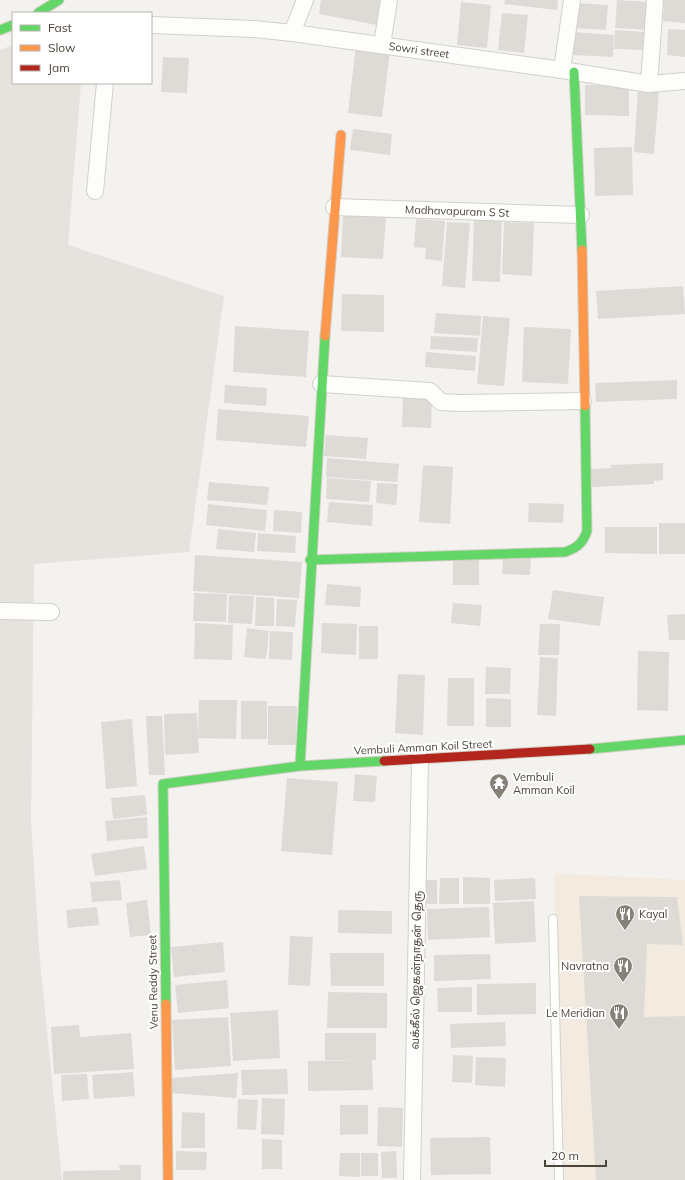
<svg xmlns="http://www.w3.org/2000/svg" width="685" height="1180" font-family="Mulish,'Noto Sans Tamil',sans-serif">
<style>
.commercial{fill:#f3ebdf}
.industrial{fill:#e6e2de}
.building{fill:#dedbd6}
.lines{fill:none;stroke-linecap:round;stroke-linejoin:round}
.lane-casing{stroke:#d2d0cb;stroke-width:10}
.street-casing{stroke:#d2d0cb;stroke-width:18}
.fast-casing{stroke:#d3cfc5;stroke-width:11}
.slow-casing{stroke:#d3cfc5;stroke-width:11}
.jam-casing{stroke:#d3cfc5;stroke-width:11}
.lane{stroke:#fdfdfc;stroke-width:8}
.street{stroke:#fdfdfc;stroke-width:16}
.fast{stroke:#63d668;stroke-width:9}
.slow{stroke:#ff974d;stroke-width:9}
.jam{stroke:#b3261e;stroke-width:9}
.labels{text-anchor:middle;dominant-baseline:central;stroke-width:4;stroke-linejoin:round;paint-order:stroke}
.street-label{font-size:11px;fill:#4b4439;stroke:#fff}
.poi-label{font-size:11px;fill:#4b4439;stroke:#fff;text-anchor:start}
</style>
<rect width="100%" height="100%" fill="#f4f2ee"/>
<!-- commercial -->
<polygon class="commercial" points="554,873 685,880 685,1180 554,1180"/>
<!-- industrial -->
<polygon class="industrial" points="10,46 13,46 13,83 81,83 68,245 224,296 189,552 34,564 31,823 40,961 62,1180 0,1180 0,50"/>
<!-- building -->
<g class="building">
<polygon points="321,0 381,0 377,25 319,14"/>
<polygon points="505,0 558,0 557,10 504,4"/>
<polygon points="617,0 650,2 648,30 615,28"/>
<polygon points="664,0 685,0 685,23 663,21"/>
<polygon points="461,2 491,5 487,48 457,45"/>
<polygon points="577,3 608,5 606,30 575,28"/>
<polygon points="502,13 528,15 524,53 498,50"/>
<polygon points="668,29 685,30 685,57 667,55"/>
<polygon points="615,30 647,32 647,50 614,49"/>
<polygon points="573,32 614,35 613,57 572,55"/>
<polygon points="356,46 390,50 382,117 348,113"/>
<polygon points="163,57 189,58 187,93 161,92"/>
<polygon points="585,85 629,85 629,116 585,115"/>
<polygon points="638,89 659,90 654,154 634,152"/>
<polygon points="353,129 392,134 390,155 350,150"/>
<polygon points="632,147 633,195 595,196 594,148"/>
<polygon points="343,214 386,217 383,259 341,257"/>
<polygon points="416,219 445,221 442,261 425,259 426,248 414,247"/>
<polygon points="474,220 502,220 500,282 472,281"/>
<polygon points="447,222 470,223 465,288 442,286"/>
<polygon points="504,222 534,223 532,276 502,274"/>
<polygon points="683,286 685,314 598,319 596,291"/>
<polygon points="342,294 384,295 384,332 341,331"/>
<polygon points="436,313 481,316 480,336 434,333"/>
<polygon points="483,316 510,318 504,386 477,384"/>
<polygon points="235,326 309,331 306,377 233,372"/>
<polygon points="524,327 571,329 568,384 522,382"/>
<polygon points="431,336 478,338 477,352 430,349"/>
<polygon points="426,352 476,356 475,371 425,367"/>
<polygon points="677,380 677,399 596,402 595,383"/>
<polygon points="225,385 267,388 266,406 224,403"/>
<polygon points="403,395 432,396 431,428 402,427"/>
<polygon points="218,409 309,416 306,447 216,440"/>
<polygon points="326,435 368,438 366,459 324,456"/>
<polygon points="327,458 399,464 397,482 326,477"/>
<polygon points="663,463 663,480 654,481 654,484 592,487 591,469 611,468 611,465"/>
<polygon points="423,465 453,467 450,524 419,522"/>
<polygon points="327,478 371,481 369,502 326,499"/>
<polygon points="209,482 269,487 267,505 207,500"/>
<polygon points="377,483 398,484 396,505 376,503"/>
<polygon points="329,502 373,505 372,526 327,522"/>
<polygon points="529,503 564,504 563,523 528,522"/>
<polygon points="208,504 267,510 265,531 206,525"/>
<polygon points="274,510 302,512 301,533 273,531"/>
<rect x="659" y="523" width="26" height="31"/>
<polygon points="605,527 657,527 657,554 605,553"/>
<polygon points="218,529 256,533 254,552 216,549"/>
<polygon points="258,533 296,536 295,553 257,551"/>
<polygon points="195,555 302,562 299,598 193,591"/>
<polygon points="503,556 531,556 530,575 502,574"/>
<rect x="453" y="557" width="26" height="28"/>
<polygon points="327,584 361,587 360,607 325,605"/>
<polygon points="553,590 604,597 600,626 548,619"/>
<polygon points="194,593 227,594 226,622 193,621"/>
<polygon points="229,595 254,596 252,624 228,623"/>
<polygon points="256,597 274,598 274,626 255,626"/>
<polygon points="277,599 297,600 295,627 276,626"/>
<polygon points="453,603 482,605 480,626 451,623"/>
<polygon points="685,614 685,640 669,640 667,615"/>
<polygon points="195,623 233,625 232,660 194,659"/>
<polygon points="322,623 357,624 356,655 321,653"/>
<polygon points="540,624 560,624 559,655 538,655"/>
<rect x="359" y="626" width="19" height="33"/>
<polygon points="247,628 269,631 266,659 244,657"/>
<polygon points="270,631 293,632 292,660 269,659"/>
<polygon points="638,651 669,652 668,711 637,710"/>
<polygon points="540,657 558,658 556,716 537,715"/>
<polygon points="486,667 511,668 510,694 485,694"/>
<polygon points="398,674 425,675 423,735 395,733"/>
<polygon points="448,678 474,678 474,726 447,726"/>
<polygon points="486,698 511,699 511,727 486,727"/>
<polygon points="199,700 237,700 236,739 198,738"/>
<rect x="241" y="701" width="26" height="38"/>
<polygon points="268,706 297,706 296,745 268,745"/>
<polygon points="197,713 199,753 165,755 164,714"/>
<polygon points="146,716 162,716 165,775 149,775"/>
<polygon points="132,719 137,786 106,789 101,722"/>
<polygon points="355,774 377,776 375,802 353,801"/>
<polygon points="287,778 338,782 332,855 281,851"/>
<polygon points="145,795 147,815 113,819 111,798"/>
<polygon points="147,817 148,838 107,841 105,821"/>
<polygon points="144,846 147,869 95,876 91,854"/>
<polygon points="463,877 490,878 490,904 463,904"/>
<polygon points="440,878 459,878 459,904 439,904"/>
<polygon points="535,878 536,899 495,901 494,880"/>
<polygon points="120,880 122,900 92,902 90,882"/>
<rect x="419" y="880" width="18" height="24"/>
<polygon points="579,896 677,897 683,945 647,944 644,1017 685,1016 685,1180 596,1180"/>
<polygon points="147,900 151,935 130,937 126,903"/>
<polygon points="534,901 536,942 495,944 493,903"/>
<polygon points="97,907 99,925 68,928 66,910"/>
<polygon points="489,907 490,937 428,940 427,909"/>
<polygon points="338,910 392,911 392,934 338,933"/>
<polygon points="290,936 313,937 310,986 288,985"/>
<polygon points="223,942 225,972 174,977 171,947"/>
<polygon points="330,953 384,953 384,986 331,986"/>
<polygon points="490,954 491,979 434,981 434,955"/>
<polygon points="227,980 229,1008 178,1013 175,985"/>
<polygon points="536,983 536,1014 477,1015 477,984"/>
<polygon points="472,987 472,1012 438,1012 437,988"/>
<polygon points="328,992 387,993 387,1028 327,1028"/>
<polygon points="278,1010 280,1058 233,1061 230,1013"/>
<polygon points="228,1017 231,1066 175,1070 172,1020"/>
<polygon points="505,1022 506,1046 451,1048 450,1024"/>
<polygon points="79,1025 80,1037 131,1033 134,1069 54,1074 51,1027"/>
<polygon points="325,1033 376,1033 376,1060 372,1060 373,1090 308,1091 308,1061 368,1060 325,1060"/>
<polygon points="453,1055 473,1056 472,1083 452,1082"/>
<polygon points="476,1057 506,1058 505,1087 475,1085"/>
<polygon points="287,1069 288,1094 242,1095 241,1070"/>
<polygon points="133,1072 135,1096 94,1099 92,1075"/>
<polygon points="238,1073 236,1098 172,1093 172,1078"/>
<polygon points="87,1074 89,1099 62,1101 61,1075"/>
<polygon points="262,1098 285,1099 284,1135 261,1134"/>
<polygon points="238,1099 258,1100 256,1130 237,1129"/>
<polygon points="340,1105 368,1105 368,1134 340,1135"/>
<polygon points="378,1107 403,1108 402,1147 377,1146"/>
<polygon points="182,1112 205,1113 205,1148 181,1148"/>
<polygon points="490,1137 491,1174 431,1175 430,1138"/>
<polygon points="262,1139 282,1140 282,1169 262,1169"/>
<polygon points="176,1151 207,1152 206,1170 176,1170"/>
<polygon points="396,1151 397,1178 382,1178 381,1152"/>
<polygon points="340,1153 360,1153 360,1177 339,1176"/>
<rect x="361" y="1153" width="17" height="23"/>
<polygon points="119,1165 141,1165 141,1180 63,1180 63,1171 120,1170"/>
</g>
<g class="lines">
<defs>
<polyline id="lane" points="553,919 559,1180"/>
<g id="street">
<polyline points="151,25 254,29 292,33 562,70 649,84 685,81"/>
<polyline points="292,33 305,0"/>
<polyline points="382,45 389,0"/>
<polyline points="562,70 572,0"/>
<polyline points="649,84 655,0"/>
<polyline points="95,191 105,83"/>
<polyline points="334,207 581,215"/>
<polyline points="321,384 430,391 441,402 459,403 583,401"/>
<polyline points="0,611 51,612"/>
<polyline points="412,1180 420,759"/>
</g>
<g id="fast">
<polyline points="38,13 59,0"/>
<polyline points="0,30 13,25"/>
<polyline points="574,72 582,250"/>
<path d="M310,560L565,552C577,548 583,543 587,531L585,406"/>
<polyline points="590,749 685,740"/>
<polyline points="300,766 325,336"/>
<polyline points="166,1004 163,784 300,766 384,761"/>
</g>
<g id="slow">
<polyline points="582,250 585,406"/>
<polyline points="325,336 341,135"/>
<polyline points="166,1004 168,1180"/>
</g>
<polyline id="jam" points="384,761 590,749"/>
</defs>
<!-- lane casing -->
<use href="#lane" class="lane-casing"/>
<!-- street casing -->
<use href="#street" class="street-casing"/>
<!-- fast casing -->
<use href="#fast" class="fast-casing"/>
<!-- slow casing -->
<use href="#slow" class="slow-casing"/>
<!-- jam casing -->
<use href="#jam" class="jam-casing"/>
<!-- lane -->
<use href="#lane" class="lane"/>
<!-- street -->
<use href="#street" class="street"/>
<!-- fast -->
<use href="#fast" class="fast"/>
<!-- slow -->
<use href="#slow" class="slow"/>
<!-- jam -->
<use href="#jam" class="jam"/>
</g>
<!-- icons -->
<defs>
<symbol id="temple-pin" viewBox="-11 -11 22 30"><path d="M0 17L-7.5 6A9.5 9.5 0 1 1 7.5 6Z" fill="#868178" stroke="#fff"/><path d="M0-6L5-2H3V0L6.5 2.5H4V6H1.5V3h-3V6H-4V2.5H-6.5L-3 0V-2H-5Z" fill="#fff"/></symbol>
<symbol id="restaurant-pin" viewBox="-11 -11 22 30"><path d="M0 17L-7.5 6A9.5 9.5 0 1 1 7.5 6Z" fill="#868178" stroke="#fff"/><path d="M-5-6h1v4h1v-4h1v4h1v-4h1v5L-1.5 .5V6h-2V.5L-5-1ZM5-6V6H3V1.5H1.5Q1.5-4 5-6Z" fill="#fff"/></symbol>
</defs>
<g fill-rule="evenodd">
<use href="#temple-pin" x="488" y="772" width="22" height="30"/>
<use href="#restaurant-pin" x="614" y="903" width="22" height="30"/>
<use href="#restaurant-pin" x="612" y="955" width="22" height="30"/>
<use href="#restaurant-pin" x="608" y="1002" width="22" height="30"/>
</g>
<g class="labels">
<!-- street labels -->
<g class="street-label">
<text transform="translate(419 50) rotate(8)">Sowri street</text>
<text transform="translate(457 211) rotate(2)">Madhavapuram S St</text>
<text transform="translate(423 747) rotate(-3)">Vembuli Amman Koil Street</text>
<text transform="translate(416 970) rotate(-89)">வக்கீல் ஜெகன்நாதன் தெரு</text>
<text transform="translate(153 982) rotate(-91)">Venu Reddy Street</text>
</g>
<!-- poi labels -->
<g class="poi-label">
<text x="513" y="777">Vembuli<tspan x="513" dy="13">Amman Koil</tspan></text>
<text x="639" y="914">Kayal</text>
<text x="609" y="966" text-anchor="end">Navratna</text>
<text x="605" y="1013" text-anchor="end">Le Meridian</text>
</g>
</g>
<!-- legend -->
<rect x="12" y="12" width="140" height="72" fill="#ffffff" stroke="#b7b4b0"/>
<rect x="20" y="25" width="20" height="6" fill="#63d668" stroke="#b7b4b0"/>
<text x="48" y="32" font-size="12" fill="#4b4439">Fast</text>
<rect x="20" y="45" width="20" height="6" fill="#ff974d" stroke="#b7b4b0"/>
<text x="48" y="52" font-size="12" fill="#4b4439">Slow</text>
<rect x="20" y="65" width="20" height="6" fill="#b3261e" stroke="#b7b4b0"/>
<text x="48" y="72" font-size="12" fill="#4b4439">Jam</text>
<!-- scale -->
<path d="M545 1160v6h61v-6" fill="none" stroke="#4b4439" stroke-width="2"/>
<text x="551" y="1160" font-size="12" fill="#4b4439" stroke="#ffffff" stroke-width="3" paint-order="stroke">20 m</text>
</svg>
